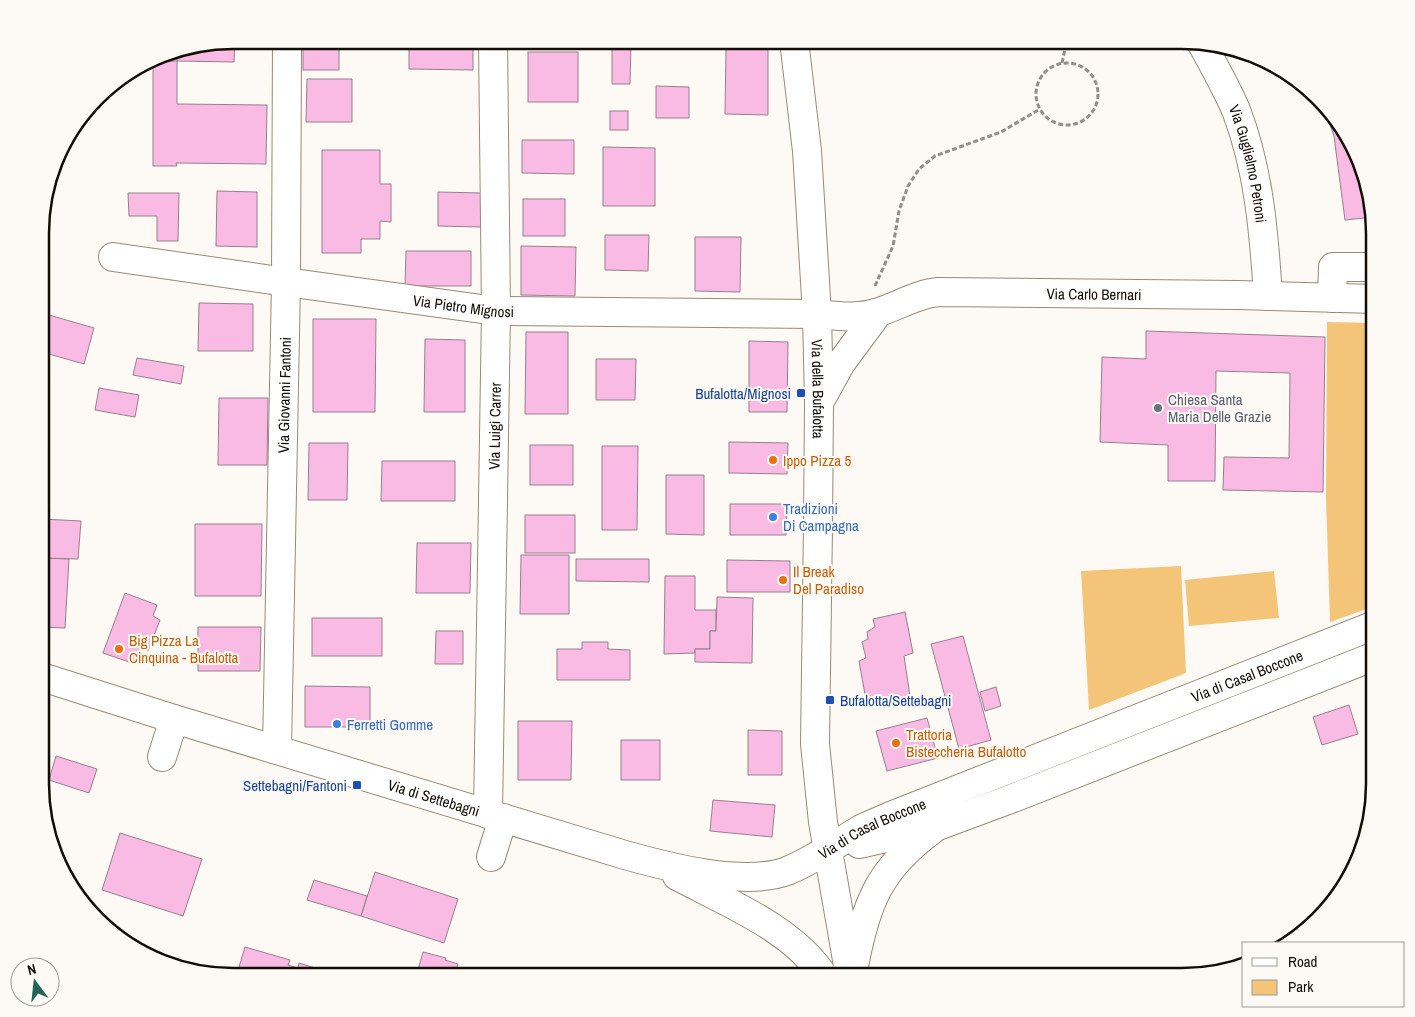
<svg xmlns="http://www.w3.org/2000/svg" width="1415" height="1017" font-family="'Archivo Narrow',sans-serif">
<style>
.green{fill:#f4c479}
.building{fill:#f9bae3;stroke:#96808e}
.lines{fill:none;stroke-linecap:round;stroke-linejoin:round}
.minor-casing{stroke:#988a76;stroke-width:30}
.path{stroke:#928e88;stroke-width:3;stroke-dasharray:5 2.5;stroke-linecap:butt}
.minor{stroke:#fff;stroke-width:28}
.transit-dot{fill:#1a4fb4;stroke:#fdfaf6;stroke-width:2}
.worship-dot{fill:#6b7280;stroke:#fdfaf6;stroke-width:2}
.food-dot{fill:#e8710a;stroke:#fdfaf6;stroke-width:2}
.shop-dot{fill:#3f7fe0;stroke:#fdfaf6;stroke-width:2}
.labels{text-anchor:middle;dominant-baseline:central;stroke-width:4;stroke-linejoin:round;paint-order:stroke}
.street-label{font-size:15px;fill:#120d06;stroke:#fdfaf6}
.transit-label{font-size:15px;fill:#164399;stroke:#fdfaf6;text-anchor:end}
.worship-label{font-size:15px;fill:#5b616d;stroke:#fdfaf6;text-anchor:start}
.food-label{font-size:15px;fill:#c56008;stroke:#fdfaf6;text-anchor:start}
.shop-label{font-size:15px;fill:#366cbe;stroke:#fdfaf6;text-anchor:start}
.rim{fill:none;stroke:#120d06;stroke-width:2.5}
</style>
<rect width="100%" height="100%" fill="#fdfaf6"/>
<!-- green -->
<g class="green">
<polygon points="1327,322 1375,323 1375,606 1330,622 1326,496"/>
<polygon points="1181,566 1186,673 1089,710 1081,571"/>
<polygon points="1274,571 1279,618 1189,626 1185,580"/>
</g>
<!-- building -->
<g class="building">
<polygon points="235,40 234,62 177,61 177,51"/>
<rect x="303" y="40" width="36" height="30"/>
<polygon points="409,40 473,40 473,70 409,69"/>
<polygon points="612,43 631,43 630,84 612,84"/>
<polygon points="726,49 768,49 768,115 725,114"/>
<rect x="528" y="52" width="50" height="50"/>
<polygon points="153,61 177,61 177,104 267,105 266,164 176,163 177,166 153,166"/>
<polygon points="307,79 352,79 352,122 306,122"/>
<polygon points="656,86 689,87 689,118 656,118"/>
<rect x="610" y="111" width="18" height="19"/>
<polygon points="1325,111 1355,147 1374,217 1345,220 1334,136"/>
<polygon points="522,140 574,140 574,174 522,173"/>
<polygon points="603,147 655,148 655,206 603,206"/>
<polygon points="322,150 380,150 380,184 391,184 391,222 380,221 380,239 361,239 361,253 322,253"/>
<polygon points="217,191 257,192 257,247 216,246"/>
<polygon points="438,192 482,193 481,227 438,226"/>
<polygon points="128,193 179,193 178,241 157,241 157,216 129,216"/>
<rect x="523" y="199" width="42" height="37"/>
<polygon points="605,235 649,235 648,271 605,270"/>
<polygon points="695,237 741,237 740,292 695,291"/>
<polygon points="521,246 576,247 575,296 521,295"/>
<polygon points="406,251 471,251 471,286 405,286"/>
<polygon points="199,303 253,304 253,351 198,351"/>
<polygon points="42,313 94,328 84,364 42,352"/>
<polygon points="313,319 376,319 375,412 313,412"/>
<polygon points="1146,331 1325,337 1323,492 1223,490 1224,457 1289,458 1290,373 1216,371 1215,481 1168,481 1168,445 1100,442 1102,357 1146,359"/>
<polygon points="526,332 568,332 568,414 525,414"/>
<polygon points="425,339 465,340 465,412 424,412"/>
<polygon points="749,341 788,342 787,412 749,412"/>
<polygon points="137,358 184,366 181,384 133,375"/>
<polygon points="596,359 636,359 635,400 596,400"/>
<polygon points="99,388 139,395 135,417 95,410"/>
<polygon points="219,398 268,398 267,465 218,465"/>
<polygon points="729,442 788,443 787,474 729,473"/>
<polygon points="309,443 348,443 347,500 308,500"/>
<rect x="530" y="445" width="43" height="40"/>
<polygon points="602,446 638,446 637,530 602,530"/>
<polygon points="382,461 455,461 455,501 381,501"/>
<polygon points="666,475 704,475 704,535 666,534"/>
<polygon points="730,504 787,504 786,535 730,535"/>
<rect x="525" y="515" width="50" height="38"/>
<polygon points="42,519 81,521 78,559 42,558"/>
<polygon points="195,524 262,524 261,596 195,596"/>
<polygon points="417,543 471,543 470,593 416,593"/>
<polygon points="521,555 569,555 569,614 520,614"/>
<polygon points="42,558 69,559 65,628 42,627"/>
<polygon points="576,559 649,559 649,582 576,581"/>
<polygon points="727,560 790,561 790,592 727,592"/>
<polygon points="665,576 695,576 695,610 716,610 716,631 710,631 710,649 695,649 695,653 664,654"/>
<polygon points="125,593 157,605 153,616 160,620 148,651 141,649 135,664 103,653"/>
<polygon points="717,597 753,598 752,663 695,662 695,649 710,649 710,631 716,631"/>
<polygon points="905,612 913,653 904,656 910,696 867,706 859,661 866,658 862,642 868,639 867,632 875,627 873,619"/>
<rect x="312" y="618" width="70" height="38"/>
<polygon points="198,627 261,627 260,671 198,671"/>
<polygon points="436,631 463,631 463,664 435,664"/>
<polygon points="963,636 991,740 959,749 931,644"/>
<polygon points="582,642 608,642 608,649 630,650 630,680 557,680 557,649 582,649"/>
<polygon points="305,686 370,687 370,727 305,727"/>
<polygon points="996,687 1001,706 985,711 980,692"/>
<polygon points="1349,705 1358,734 1322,745 1313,717"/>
<polygon points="927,718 938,758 887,771 876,731"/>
<polygon points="518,721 572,721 571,780 518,780"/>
<polygon points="748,730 782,731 782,775 748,775"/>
<rect x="621" y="740" width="39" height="40"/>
<polygon points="56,756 97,769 89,793 49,780"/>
<polygon points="713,800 775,805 772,837 710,831"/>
<polygon points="120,833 202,859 183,916 102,890"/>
<polygon points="375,872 458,899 444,943 361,916"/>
<polygon points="314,880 367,896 361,916 307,900"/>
<polygon points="245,947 290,960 288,965 298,968 299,963 344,977 236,977"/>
<polygon points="423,952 446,958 445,960 458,964 454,977 416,977"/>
</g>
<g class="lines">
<defs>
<g id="minor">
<path id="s1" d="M794,40L807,151L817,314L819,402L818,526L815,744L823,822L850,977"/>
<path id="s2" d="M1201,42C1213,64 1226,87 1236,110C1259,170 1264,233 1268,296"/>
<path id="s3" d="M113,257L286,282L496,311L817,314C838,316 859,319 879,312C898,306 917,294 938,292L1237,295L1375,299"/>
<polyline points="1332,298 1333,267 1375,267"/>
<polyline points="820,401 841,363 878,313"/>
<path id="s4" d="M42,677L174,719L625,855C668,867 744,887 787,871C814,860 836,844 861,829C871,824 882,820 893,815L1375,625"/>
<path id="s5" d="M277,750L286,282L287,40"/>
<polyline points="162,757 174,719"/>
<path id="s6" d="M488,814L496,311L493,40"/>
<polyline points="859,844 938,826 1008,800 1375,656"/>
<polyline points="491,857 503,818"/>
<path d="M677,876C726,902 794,929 824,977"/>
<path d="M854,966C866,903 879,869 932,830"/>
</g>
</defs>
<!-- minor casing -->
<use href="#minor" class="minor-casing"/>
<!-- path -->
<g class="path">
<circle cx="1067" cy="94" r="31"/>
<polyline points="1062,63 1067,40"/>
<polyline points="875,286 893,246 899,211 908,186 919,169 935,156 1001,132 1040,109"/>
</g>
<!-- minor -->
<use href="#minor" class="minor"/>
</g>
<!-- markers -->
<g class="transit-dot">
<rect x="796" y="388" width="10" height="10" rx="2.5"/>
<rect x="825" y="695" width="10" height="10" rx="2.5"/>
<rect x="352" y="780" width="10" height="10" rx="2.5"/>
</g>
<circle class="worship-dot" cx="1158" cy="408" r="5"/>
<g class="food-dot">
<circle cx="773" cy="460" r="5"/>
<circle cx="783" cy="580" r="5"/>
<circle cx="119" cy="649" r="5"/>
<circle cx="896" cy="743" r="5"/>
</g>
<g class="shop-dot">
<circle cx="773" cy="517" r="5"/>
<circle cx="337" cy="724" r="5"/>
</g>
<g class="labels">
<!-- street labels -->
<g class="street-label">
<text stroke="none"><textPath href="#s2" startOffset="132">Via Guglielmo Petroni</textPath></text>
<text stroke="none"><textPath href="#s3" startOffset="989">Via Carlo Bernari</textPath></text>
<text stroke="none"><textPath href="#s3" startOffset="354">Via Pietro Mignosi</textPath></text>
<text stroke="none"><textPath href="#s1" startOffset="350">Via della Bufalotta</textPath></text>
<text stroke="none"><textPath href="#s5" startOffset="355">Via Giovanni Fantoni</textPath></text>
<text stroke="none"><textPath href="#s6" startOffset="388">Via Luigi Carrer</textPath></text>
<text stroke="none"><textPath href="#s4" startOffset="1275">Via di Casal Boccone</textPath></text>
<text stroke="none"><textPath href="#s4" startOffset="410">Via di Settebagni</textPath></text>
<text stroke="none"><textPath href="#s4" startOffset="870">Via di Casal Boccone</textPath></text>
</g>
<!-- transit labels -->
<g class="transit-label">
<text x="791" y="393">Bufalotta/Mignosi</text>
<text x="840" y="700" text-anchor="start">Bufalotta/Settebagni</text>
<text x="347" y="785">Settebagni/Fantoni</text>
</g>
<!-- worship labels -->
<g class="worship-label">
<text x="1168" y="399">Chiesa Santa<tspan x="1168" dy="17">Maria Delle Grazie</tspan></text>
</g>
<!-- food labels -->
<g class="food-label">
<text x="783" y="460">Ippo Pizza 5</text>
<text x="793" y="571">Il Break<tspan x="793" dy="17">Del Paradiso</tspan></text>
<text x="129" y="640">Big Pizza La<tspan x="129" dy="17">Cinquina - Bufalotta</tspan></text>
<text x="906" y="734">Trattoria<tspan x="906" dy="17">Bisteccheria Bufalotto</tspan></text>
</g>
<!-- shop labels -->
<g class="shop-label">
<text x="783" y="508">Tradizioni<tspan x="783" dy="17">Di Campagna</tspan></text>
<text x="347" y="724">Ferretti Gomme</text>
</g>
</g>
<!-- crop -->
<path d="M0 0H1415V1017H0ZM233 49H1182A184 184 0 0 1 1366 233V784A184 184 0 0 1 1182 968H233A184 184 0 0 1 49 784V233A184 184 0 0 1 233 49Z" fill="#fdfaf6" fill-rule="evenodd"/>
<path class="rim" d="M233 49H1182A184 184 0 0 1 1366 233V784A184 184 0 0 1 1182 968H233A184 184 0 0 1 49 784V233A184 184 0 0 1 233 49Z"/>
<!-- legend -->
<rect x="1242" y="942" width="162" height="65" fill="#fdfaf6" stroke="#9f9b96"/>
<rect x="1252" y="958" width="25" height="8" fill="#ffffff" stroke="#9f9b96"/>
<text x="1288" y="967" font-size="15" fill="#120d06">Road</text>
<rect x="1252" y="980" width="25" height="15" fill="#f4c479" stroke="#9f9b96"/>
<text x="1288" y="992" font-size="15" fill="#120d06">Park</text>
<!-- north arrow -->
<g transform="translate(35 982) rotate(345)"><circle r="24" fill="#fdfaf6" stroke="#9f9b96"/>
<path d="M0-4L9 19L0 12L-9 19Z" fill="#226556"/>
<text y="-8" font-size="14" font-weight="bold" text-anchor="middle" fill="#120d06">N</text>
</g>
</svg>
